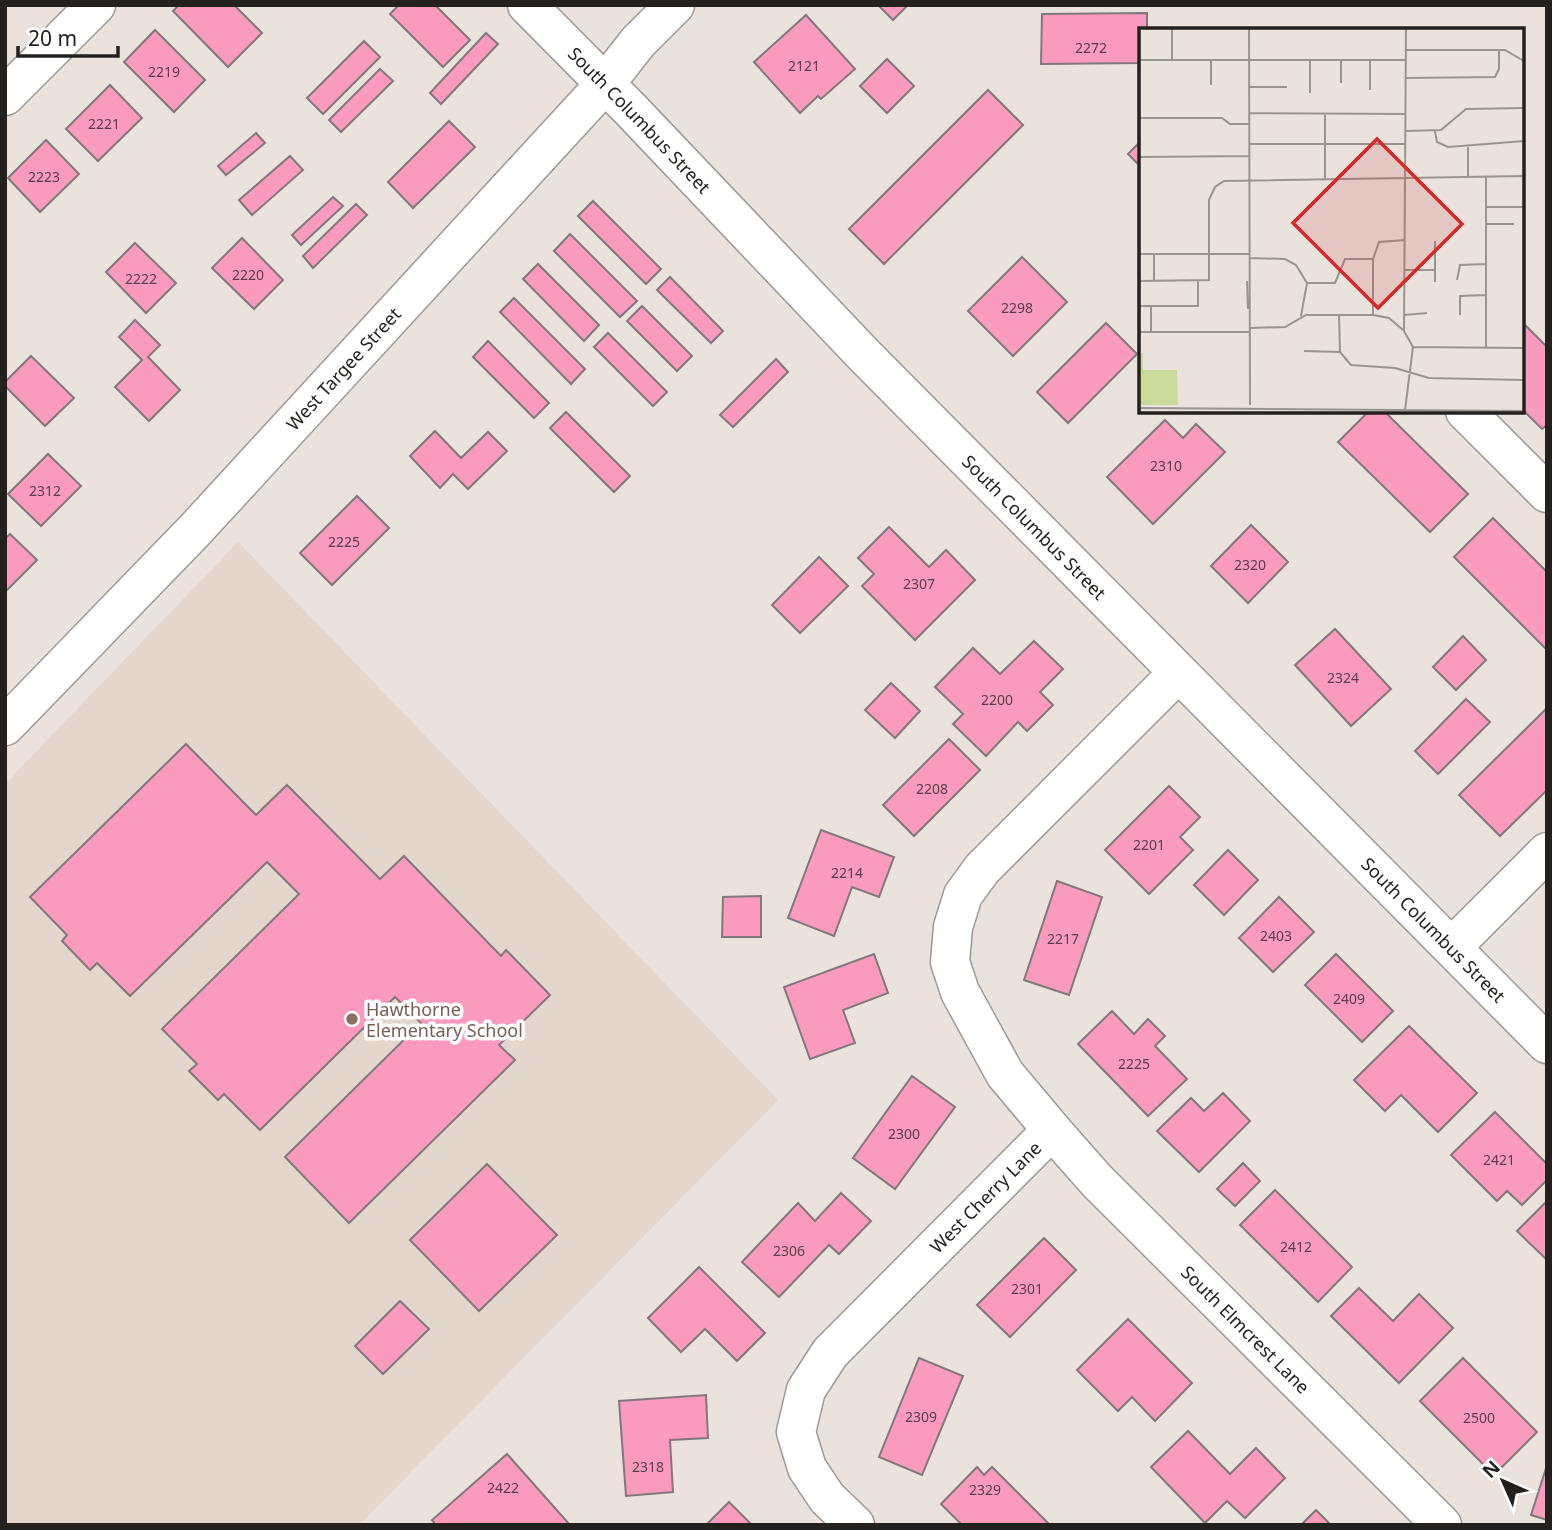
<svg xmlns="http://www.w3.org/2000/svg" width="1552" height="1530" font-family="'Noto Sans',sans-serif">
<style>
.built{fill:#e3d6cc}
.building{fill:#fa9bbe;stroke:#80787b;stroke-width:2}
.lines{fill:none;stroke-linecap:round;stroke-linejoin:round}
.minor-casing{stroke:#9f9994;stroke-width:41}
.minor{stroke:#fff;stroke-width:38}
.education-dot{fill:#8d6e63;stroke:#fff;stroke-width:2.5}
.labels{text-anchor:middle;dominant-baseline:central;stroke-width:7;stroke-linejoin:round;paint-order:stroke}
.number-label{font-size:14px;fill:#593f46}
.street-label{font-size:18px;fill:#23201e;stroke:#fff}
.education-label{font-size:18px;fill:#785e54;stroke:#fff;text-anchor:start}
.inset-road{fill:none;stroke:#9a9491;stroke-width:2}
.view{fill:#d62828;fill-opacity:0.15;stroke:#d62828;stroke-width:3.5}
.inset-edge{fill:none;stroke:#23201e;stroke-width:3.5}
</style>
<rect width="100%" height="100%" fill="#e9e2dd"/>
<!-- built -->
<polygon class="built" points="238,542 778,1100 359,1525 5,1525 5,784"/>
<!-- building -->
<g class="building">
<polygon points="179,5 234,5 262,33 228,67 173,11"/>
<polygon points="399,5 435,5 470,40 443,67 390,14"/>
<polygon points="878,5 908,5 893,20"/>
<polygon points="1147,13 1147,30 1141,30 1141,63 1041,64 1042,14"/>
<polygon points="806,15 855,69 821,99 818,96 800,113 754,62"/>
<polygon points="155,30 205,80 174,112 124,62"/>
<polygon points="486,33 498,44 441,104 430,93"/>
<polygon points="364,41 380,57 323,114 307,98"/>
<polygon points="887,59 914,86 887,113 860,86"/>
<polygon points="380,69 393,81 341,132 329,120"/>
<polygon points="110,85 142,118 98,161 66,129"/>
<polygon points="988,90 1023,125 884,264 849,229"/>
<polygon points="449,121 475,147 413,208 388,182"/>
<polygon points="256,133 265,143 226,175 218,166"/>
<polygon points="46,140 79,174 40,212 8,178"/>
<polygon points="1141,141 1141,167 1128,154"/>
<polygon points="290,156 303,170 252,215 239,200"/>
<polygon points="333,197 343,206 301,245 292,235"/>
<polygon points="593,201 661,269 646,284 578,216"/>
<polygon points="356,204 367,215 313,268 303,256"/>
<polygon points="570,234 637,301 620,317 554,251"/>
<polygon points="242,238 283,280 254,309 212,268"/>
<polygon points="135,243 176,283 146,313 106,272"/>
<polygon points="1022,257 1067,302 1013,356 968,311"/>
<polygon points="538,264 599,325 584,341 523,279"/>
<polygon points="670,277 723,331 711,343 657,290"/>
<polygon points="514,298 585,369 571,384 500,312"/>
<polygon points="642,306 692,356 677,371 627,321"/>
<polygon points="135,320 160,345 148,357 180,390 149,421 115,387 142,360 119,337"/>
<polygon points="1522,322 1547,347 1547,425 1542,429 1522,409"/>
<polygon points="1106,323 1137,354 1068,423 1037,392"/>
<polygon points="608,333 667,392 653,406 594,347"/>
<polygon points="488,341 549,403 534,418 473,357"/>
<polygon points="31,356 74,398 45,426 5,386 5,382"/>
<polygon points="776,359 788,372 733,427 720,415"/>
<polygon points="1369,411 1384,411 1468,494 1430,532 1338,442"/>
<polygon points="566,412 630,476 614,492 550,428"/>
<polygon points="1165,420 1183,438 1196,424 1225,452 1153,524 1107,477"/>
<polygon points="435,431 461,458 488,432 507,451 468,489 453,474 440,488 410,456"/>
<polygon points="48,454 81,486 41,526 8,494"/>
<polygon points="357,496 389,528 332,585 300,553"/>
<polygon points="1493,518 1547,572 1547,650 1454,557"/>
<polygon points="1251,525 1288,562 1248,603 1211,566"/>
<polygon points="889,527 929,567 946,550 975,580 915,640 862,586 874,574 858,558"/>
<polygon points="10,534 37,560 5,592 5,539"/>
<polygon points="819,557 848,586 800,633 772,605"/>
<polygon points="1335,629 1391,689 1351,726 1295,665"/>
<polygon points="1463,636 1486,660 1456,690 1433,667"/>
<polygon points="1034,641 1063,669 1040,692 1053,705 1027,731 1018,722 986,756 953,724 963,714 935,687 973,648 1000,674"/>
<polygon points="891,683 920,711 895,738 865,710"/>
<polygon points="1466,699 1490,722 1438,774 1415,751"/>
<polygon points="1547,708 1547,790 1500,836 1459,795"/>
<polygon points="949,739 980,770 914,836 883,805"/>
<polygon points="186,744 256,815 287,785 380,879 404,856 501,956 506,950 550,995 499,1045 515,1060 349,1223 285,1157 421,1023 395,997 260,1130 224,1094 218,1100 189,1071 197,1064 162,1029 299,894 267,862 130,996 97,963 90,970 62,941 67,935 30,897"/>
<polygon points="1169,786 1200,817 1180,837 1193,850 1149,894 1105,850"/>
<polygon points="821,830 894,857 879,897 852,887 834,936 788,918"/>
<polygon points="1228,850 1258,880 1224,915 1194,885"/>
<polygon points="1057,881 1102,897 1069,995 1024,980"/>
<polygon points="761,896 761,937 722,937 723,897"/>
<polygon points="1279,897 1314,932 1273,972 1239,938"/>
<polygon points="874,954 888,993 843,1010 855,1043 810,1059 784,987"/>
<polygon points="1336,954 1393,1011 1362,1042 1305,985"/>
<polygon points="1112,1011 1134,1034 1148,1019 1165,1036 1155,1046 1187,1079 1148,1116 1078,1044"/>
<polygon points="1409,1026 1477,1093 1438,1132 1401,1095 1385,1111 1354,1080"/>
<polygon points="912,1076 955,1107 895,1189 853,1158"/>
<polygon points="1223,1093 1250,1121 1199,1172 1157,1131 1191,1098 1204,1111"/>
<polygon points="1495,1112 1547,1164 1547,1180 1522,1205 1507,1191 1497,1201 1451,1155"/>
<polygon points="1243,1163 1260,1181 1235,1206 1217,1189"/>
<polygon points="487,1164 557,1235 479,1311 410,1240"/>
<polygon points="1275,1190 1352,1267 1318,1302 1240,1225"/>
<polygon points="841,1193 871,1221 839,1254 829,1245 779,1297 742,1262 798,1203 815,1221"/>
<polygon points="1547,1201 1547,1260 1517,1231"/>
<polygon points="1044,1238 1076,1270 1010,1337 977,1305"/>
<polygon points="699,1267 765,1333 737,1361 705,1329 681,1352 648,1318"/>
<polygon points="1359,1288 1393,1321 1419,1294 1453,1328 1399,1383 1331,1316"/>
<polygon points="400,1301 429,1329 383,1374 355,1346"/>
<polygon points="1128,1319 1192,1383 1155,1421 1132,1397 1118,1411 1077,1370"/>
<polygon points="919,1358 963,1376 922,1475 879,1457"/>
<polygon points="1463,1358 1537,1432 1494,1475 1420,1401"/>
<polygon points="706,1395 708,1438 670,1440 673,1492 626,1496 619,1401"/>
<polygon points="1188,1431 1230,1474 1256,1448 1285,1478 1245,1518 1227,1501 1205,1523 1151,1467"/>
<polygon points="507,1454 570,1525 436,1525 432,1520"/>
<polygon points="1547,1465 1547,1520 1531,1515"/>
<polygon points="977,1467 984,1475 992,1467 1050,1525 962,1525 941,1504"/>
<polygon points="729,1502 752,1525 706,1525"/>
<polygon points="1316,1510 1331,1525 1301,1525"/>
</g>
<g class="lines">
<defs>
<g id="minor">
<path id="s1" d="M527,5L632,111L863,354L1547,1044"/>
<polyline points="5,96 96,5"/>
<polyline points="1465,411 1547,493"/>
<path id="s2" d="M5,726L195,530L605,84L638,42L675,5"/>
<polyline points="1452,947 1547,852"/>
<path id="s3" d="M1052,1130L1097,1181L1442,1525"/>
<path id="s4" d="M855,1525L827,1498L807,1468L796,1432L806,1390L830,1353L1052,1130L1005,1074L960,992L950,962L953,927L963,895L982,869L1178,673"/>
</g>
</defs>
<!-- minor casing -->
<use href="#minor" class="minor-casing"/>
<!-- minor -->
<use href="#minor" class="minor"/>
</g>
<!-- markers -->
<circle class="education-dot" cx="352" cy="1019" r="7"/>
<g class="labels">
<!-- number labels -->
<g class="number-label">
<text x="1091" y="47">2272</text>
<text x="804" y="65">2121</text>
<text x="164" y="71">2219</text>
<text x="104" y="123">2221</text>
<text x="44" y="176">2223</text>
<text x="248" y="274">2220</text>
<text x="141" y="278">2222</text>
<text x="1017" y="307">2298</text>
<text x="1166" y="465">2310</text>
<text x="45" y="490">2312</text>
<text x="344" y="541">2225</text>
<text x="1250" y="564">2320</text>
<text x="919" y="583">2307</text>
<text x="1343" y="677">2324</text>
<text x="997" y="699">2200</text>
<text x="932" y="788">2208</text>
<text x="1149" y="844">2201</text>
<text x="847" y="872">2214</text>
<text x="1276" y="935">2403</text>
<text x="1063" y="938">2217</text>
<text x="1349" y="998">2409</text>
<text x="1134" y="1063">2225</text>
<text x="904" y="1133">2300</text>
<text x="1499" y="1159">2421</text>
<text x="1296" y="1246">2412</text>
<text x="789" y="1250">2306</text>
<text x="1027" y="1288">2301</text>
<text x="921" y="1416">2309</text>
<text x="1479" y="1417">2500</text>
<text x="648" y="1466">2318</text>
<text x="503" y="1487">2422</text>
<text x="985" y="1489">2329</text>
</g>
<!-- street labels -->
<g class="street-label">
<text stroke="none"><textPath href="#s1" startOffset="161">South Columbus Street</textPath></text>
<text stroke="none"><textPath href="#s2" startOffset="492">West Targee Street</textPath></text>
<text stroke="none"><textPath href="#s1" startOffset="728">South Columbus Street</textPath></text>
<text stroke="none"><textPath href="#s1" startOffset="1295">South Columbus Street</textPath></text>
<text stroke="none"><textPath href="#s4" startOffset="420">West Cherry Lane</textPath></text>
<text stroke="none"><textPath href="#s3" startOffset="278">South Elmcrest Lane</textPath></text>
</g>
<!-- education labels -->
<g class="education-label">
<text x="366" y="1009">Hawthorne<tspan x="366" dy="21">Elementary School</tspan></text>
</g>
</g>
<!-- overview -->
<g transform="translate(1139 28)">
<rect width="385" height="385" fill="#e9e2dd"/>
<path d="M0,325H4V342H38L39,377H0Z" fill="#c9da9b"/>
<path class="inset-road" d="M110,0L111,377M267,22H366L385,33M0,32H267M33,32V0M72,32V57M202,32V55M231,32V62M267,50L356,49L360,41V22M110,59H148M171,65V32M110,85L267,86M186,85V151M0,90H83L91,96H110M267,103L302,102L327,81L385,80M296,103L298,114L309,119L385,113M110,116H267M329,119V148M0,129L110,128M347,148V320M347,179H385M347,196H375M0,226H111M15,226V253M111,230L146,231L157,237L168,255H196L206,231H234L240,214L266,212M266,242H296M318,252L321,237L347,236M0,253L70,252V172L76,159L85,153L385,148M108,253L109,281M296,254V213M0,278H59V252M200,287L201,324M234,287V231M265,287L288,285M321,287V268L347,267M162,288L168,255M111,300L146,299L167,287H234L250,290L264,302M0,304H111M12,304V278M274,319L385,320M165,323L201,324L212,337L256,340L290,350L385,352M0,380L385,383M266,382L274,319L265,303L267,0"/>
<path class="view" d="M238,111L323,196L239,280L154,195Z"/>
<rect width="385" height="385" class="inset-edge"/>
</g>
<!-- border -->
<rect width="1552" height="1530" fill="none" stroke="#23201e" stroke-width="14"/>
<!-- north arrow -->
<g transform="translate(1503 1481) rotate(315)" stroke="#ffffff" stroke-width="5" paint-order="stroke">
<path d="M0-5L12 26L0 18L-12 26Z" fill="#23201e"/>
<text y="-10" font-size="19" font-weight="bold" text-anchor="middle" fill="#23201e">N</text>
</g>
<!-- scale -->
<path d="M18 46v10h100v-10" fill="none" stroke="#23201e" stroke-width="3.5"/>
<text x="28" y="46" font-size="21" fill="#23201e" stroke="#ffffff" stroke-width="5" paint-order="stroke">20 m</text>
</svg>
